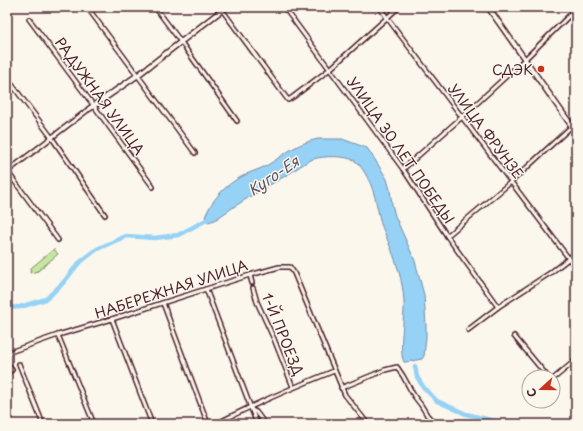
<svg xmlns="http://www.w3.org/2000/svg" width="583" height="431" font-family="'Playpen Sans',sans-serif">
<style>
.green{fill:#c5e8a1;stroke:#888466}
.water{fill:#95d2f6;stroke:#778aa5}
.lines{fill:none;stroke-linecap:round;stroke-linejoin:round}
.river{stroke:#95d2f6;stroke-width:4.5}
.street-casing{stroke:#4a1f2b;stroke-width:6}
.secondary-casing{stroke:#4a1f2b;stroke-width:7}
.street{stroke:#fbf7ec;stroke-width:3}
.secondary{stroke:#fbf7ec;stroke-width:4}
.poi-dot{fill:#c8321e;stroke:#fbf7ec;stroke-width:1.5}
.labels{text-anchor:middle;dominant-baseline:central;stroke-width:3;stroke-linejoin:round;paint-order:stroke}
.poi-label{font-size:14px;fill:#4a1f2b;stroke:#fbf7ec;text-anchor:end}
.street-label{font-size:14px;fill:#4a1f2b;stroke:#fbf7ec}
.water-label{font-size:15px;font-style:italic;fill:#605568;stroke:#fbf7ec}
</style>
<rect width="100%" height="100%" fill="#fbf7ec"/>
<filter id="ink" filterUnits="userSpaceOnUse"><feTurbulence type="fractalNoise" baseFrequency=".025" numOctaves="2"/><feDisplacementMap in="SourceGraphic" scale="8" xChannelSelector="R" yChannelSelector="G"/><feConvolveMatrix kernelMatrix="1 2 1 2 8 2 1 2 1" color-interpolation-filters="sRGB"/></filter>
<g filter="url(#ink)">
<!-- green -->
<polygon class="green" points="54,249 58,254 38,271 30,273 31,268"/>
<!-- water -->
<path class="water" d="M318,139H342L367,148L372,155L387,179L390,190L392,204L395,216L415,261L424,295L426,325V337L424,356L422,359L406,362H404C398,351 405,317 404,302C403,280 396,261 388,241C386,235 383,230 381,224C376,204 375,188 363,170C361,167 358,163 355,161C346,155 323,156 313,159C303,163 296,170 287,175C263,189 238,203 215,220L208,222L205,217C211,201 225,185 241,177C249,172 258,170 266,166C275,161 283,154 292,149C300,144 309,141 318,139Z"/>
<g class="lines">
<!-- river -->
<g class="river">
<polyline points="7,308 20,307 46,299 63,283 78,264 97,249 126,236 155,238 178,235 212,217"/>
<polyline points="415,366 417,377 424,388 437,401 466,414 507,424"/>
</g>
<defs>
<g id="street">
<polyline points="87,7 195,153"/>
<polyline points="155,7 181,42 237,121"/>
<polyline points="220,7 288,100 293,97 330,69 399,7"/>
<polyline points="284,7 403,169 447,236 498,307"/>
<polyline points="379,7 576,268"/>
<polyline points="29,19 94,106 153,187"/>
<polyline points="7,78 52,138 105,215"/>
<polyline points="403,169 462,117 525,59 576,9"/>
<polyline points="7,171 58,240"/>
<polyline points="8,171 89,109"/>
<polyline points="447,236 511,182 572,126"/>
<polyline points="250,275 252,283"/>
<polyline points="253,288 257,302 274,339 293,387"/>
<polyline points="206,289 257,424"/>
<polyline points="163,303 208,424"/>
<polyline points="112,319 152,424"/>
<polyline points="468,330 498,307 550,273 576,253"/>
<polyline points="58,335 94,424"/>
<polyline points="514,336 548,377"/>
<polyline points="7,353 58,335 112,319 250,275 279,267 290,267 294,273 345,395 368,424"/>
<polyline points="7,363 12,370 7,373"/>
<polyline points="19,364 43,424"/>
<polyline points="553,379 576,360"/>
<polyline points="341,388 385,370 397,367 403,376 414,396 421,405 427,415 435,424"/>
<polyline points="252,410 256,412 265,424"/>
<path d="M216,424C254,404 294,387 334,371"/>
</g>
<g id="secondary">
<polyline points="488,7 576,132"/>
<polyline points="89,109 138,75 226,7"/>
</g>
</defs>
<!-- street casing -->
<use href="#street" class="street-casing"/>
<!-- secondary casing -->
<use href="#secondary" class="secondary-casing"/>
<!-- street -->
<use href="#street" class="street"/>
<!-- secondary -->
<use href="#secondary" class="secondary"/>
</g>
</g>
<!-- markers -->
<circle class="poi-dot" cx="541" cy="69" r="4"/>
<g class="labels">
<!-- poi labels -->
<g class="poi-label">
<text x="533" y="69">СДЭК</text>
</g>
<!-- street labels -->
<g class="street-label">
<text transform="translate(100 96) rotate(54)">РАДУЖНАЯ УЛИЦА</text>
<text transform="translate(486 131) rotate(53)">УЛИЦА ФРУНЗЕ</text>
<text transform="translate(401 150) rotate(55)">УЛИЦА 30 ЛЕТ ПОБЕДЫ</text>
<text transform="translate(171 289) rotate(-18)">НАБЕРЕЖНАЯ УЛИЦА</text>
<text transform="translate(283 334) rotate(68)">1-Й ПРОЕЗД</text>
</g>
<!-- water labels -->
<g class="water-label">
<text transform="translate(273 175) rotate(-34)">Куго-Ея</text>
</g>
</g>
<!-- margin -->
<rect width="583" height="431" fill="none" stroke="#fbf7ec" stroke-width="24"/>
<rect x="12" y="12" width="559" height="407" fill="none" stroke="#4a1f2b" stroke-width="1.5" filter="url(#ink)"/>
<!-- north arrow -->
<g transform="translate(541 389) rotate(249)"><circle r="19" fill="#fbf7ec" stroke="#b4a19f"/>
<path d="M0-3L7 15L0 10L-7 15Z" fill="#c8321e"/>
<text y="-6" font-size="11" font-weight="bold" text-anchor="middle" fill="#4a1f2b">С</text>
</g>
</svg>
